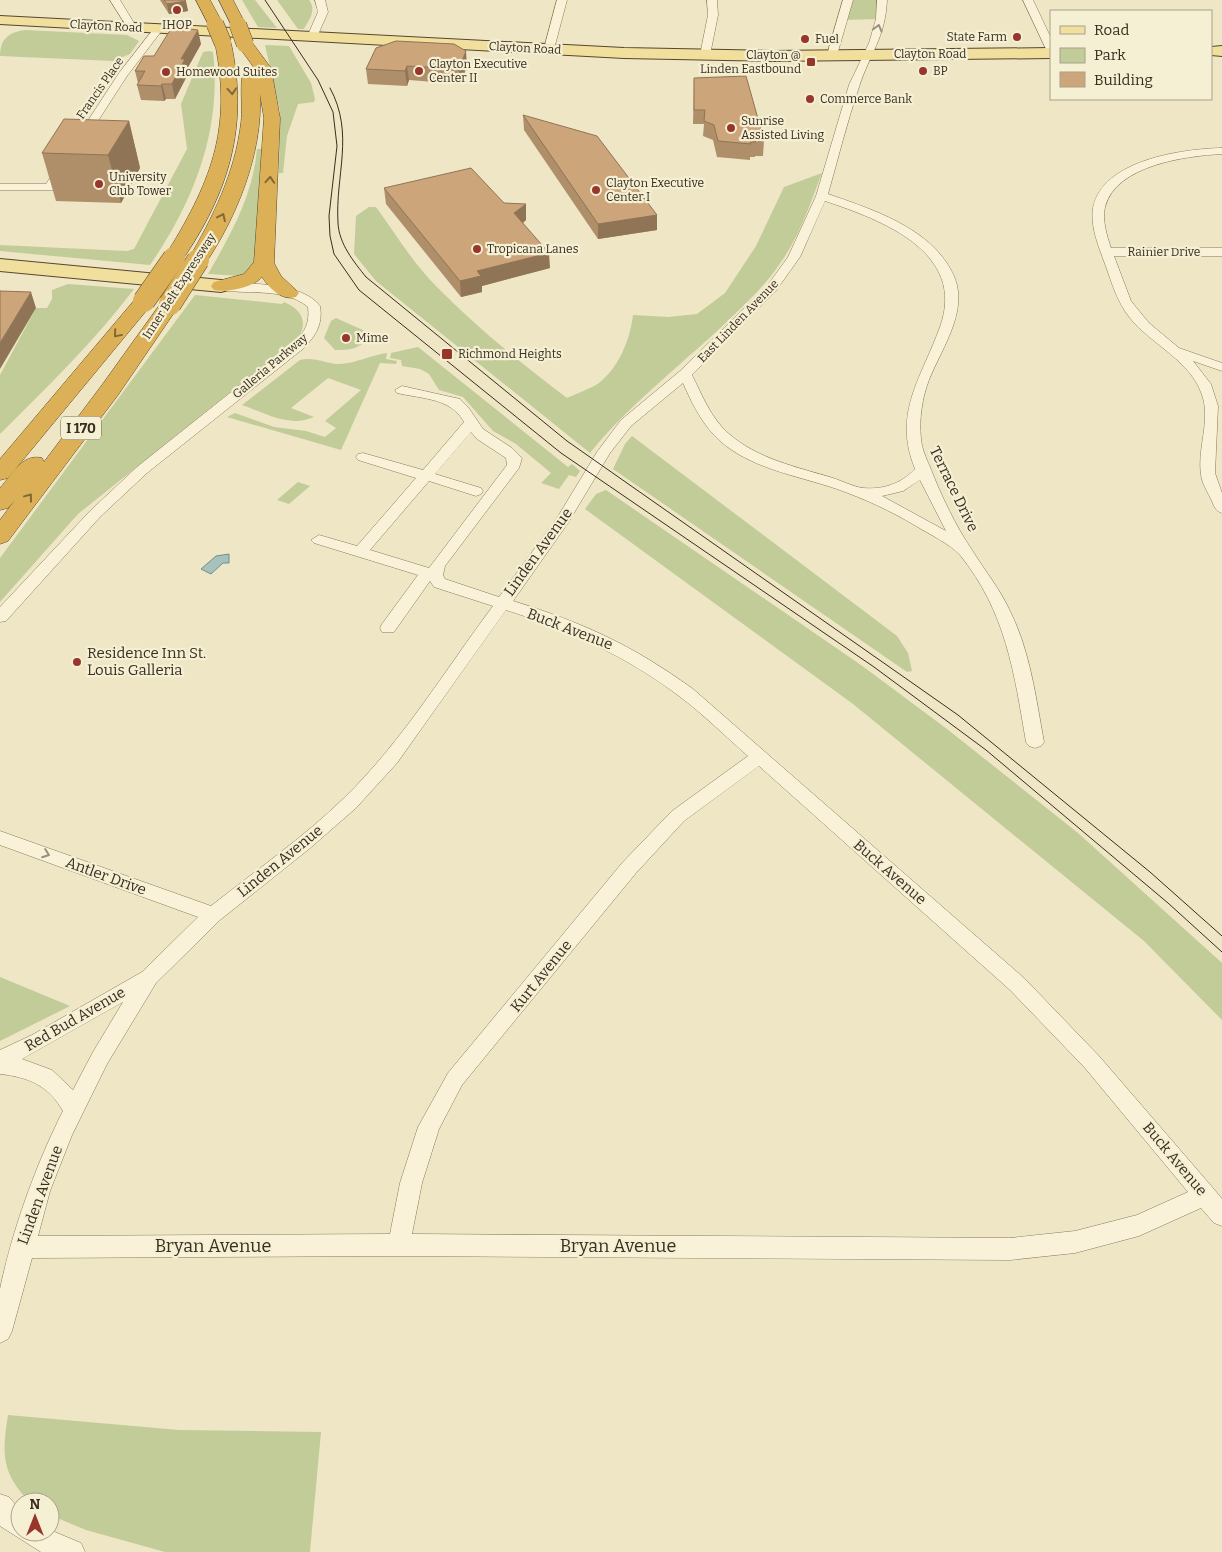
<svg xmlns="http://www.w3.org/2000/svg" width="1222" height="1552" font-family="Bitter,serif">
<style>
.green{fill:#c1cc99}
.water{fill:#a7c1bc;stroke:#6d908b}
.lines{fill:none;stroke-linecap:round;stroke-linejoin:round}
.street-casing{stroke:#89785b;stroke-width:1}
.primary-casing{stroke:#57462f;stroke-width:2}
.highway-casing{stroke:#57462f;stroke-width:1}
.street{fill:#f9f2d8;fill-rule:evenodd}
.primary{fill:#f1e09d;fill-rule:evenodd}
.highway{fill:#dcb057;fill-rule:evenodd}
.tram{stroke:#392e1f;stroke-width:1}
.highway-bridge-far1-casing{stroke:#57462f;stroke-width:18;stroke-linecap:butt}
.highway-bridge-casing{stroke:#57462f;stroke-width:23;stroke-linecap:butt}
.highway-bridge-far1{stroke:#dcb057;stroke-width:17}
.highway-bridge{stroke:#dcb057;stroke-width:22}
.wall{fill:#af8e6a}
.shaded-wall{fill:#8f7456}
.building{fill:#cca57b;stroke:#8f7456}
.oneway{stroke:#99907c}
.oneway2{stroke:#826838}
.poi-dot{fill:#97362b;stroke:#f5efd4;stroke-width:2}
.labels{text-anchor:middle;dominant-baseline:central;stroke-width:4.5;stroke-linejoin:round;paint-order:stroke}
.far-poi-label{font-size:12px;fill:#392e1f;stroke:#f5efd4;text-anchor:start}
.far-street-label{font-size:12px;fill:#392e1f;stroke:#f5efd4}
.shield{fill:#f5efd4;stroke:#716855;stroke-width:1}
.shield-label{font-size:14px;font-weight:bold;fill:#392e1f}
.street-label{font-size:15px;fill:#392e1f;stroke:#f5efd4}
.poi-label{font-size:15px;fill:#392e1f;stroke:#f5efd4;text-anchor:start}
.near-street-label{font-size:18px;fill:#392e1f;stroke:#f5efd4}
</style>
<rect width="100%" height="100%" fill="#eee6c5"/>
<!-- green -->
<g class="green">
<polygon points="242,0 255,0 277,28 258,27"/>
<path d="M277,0H309C317,10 309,20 304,29H298Z"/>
<polygon points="848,0 882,0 881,19 843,20"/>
<path d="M25,30L127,35L139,41L130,54L113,61L0,56C0,39 9,32 25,30Z"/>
<polygon points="265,45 289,46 311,83 315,99 314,102 298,104 287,136 283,173 279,173 280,111"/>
<path d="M209,51L213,52C222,130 194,201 150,265L0,251V245L127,251L134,249L187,149L181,104L203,52Z"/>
<path d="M257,149H263L255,266L241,276L208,274C231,234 253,196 257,149Z"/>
<path d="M822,173C810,204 800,235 781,262C768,282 752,297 736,313C688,360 632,401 590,453L376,281L354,254L356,216L369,207H376C395,233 413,263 436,286C476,327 522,364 567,398C577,393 590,389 599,383C619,367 630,340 633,315L668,317L697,314L725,293L756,246L784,187Z"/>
<path d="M68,284L134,289C94,342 47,387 0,434V375L36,308H47L52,299V290Z"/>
<path d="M195,295L282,304L284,302C301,309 308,321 299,337L78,514L0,602V558Z"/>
<path d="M336,318L365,331L366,340C358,350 347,350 335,350L324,338L331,321Z"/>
<polygon points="418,347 568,467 572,464 580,471 576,477 569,475 559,489 541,483 551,473 516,444 493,431 463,397 439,390 429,374 420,369 402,366 401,360 390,358 391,353"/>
<path d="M387,353L386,359L397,361L396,364L380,363L341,450L227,417L235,413L274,427L306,431L325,437L336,428L325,421L361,390L328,378L291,408L314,417C289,428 265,413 242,405L300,360C314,356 326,364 340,364C357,363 371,355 387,353Z"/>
<polygon points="632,436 897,636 908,653 912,671 907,672 613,469 625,444"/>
<polygon points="298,482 310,486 289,504 277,500"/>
<polygon points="606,490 861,665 947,729 1078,833 1222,963 1222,1020 1144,941 853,704 585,509 596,494"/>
<polygon points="0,977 70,1006 0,1041"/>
<path d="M8,1415L179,1430L321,1432L310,1552H165L86,1530L50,1515V1502H30C1,1473 2,1453 8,1415Z"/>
</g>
<!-- water -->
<polygon class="water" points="229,554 229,563 223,563 211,574 201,569 216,556"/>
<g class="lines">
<defs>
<g id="street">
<polygon points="110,0 120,0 137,28 135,30 129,30"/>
<polygon points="315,0 325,0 328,12 317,37 312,40 307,37 318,12"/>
<polygon points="557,0 567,0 554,49 549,52 544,49"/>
<polygon points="707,0 717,0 718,15 710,55 705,58 700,55 708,15"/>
<polygon points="843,0 853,0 837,55 832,58 827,55"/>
<path d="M877,0H887C885,39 870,53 859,87C847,122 838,159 828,194C871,209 928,227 951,270C972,307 943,345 929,380C922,398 919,419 921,439C922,449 926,458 930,467C941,495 955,525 972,550C985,571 1000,589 1010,611C1030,651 1036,698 1044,742L1041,746L1035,748L1029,746L1026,742C1014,672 1006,612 960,555C950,544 929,534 916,526C891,511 865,499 837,489C796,475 745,468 714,435C700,420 691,401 683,383L631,426L610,453L568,523L513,601C584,623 632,645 693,689L1024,978L1099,1056L1213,1188L1222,1199V1226L1214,1223L1201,1208L1139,1236L1075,1253L1010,1260L399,1256L32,1258L12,1331L8,1339L0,1343C0,1325 0,1305 0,1289C12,1231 36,1164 63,1111C48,1085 28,1077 0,1074V1050L32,1035L142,972L198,917L0,845V831L211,906C255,871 303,838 344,798C402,742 445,670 493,606L434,587L430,581L394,632H382L380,628L382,624L418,575L314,543L311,540L319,535L357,546L416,478L358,460L356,457L358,454L363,453L423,470L464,422C451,398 423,399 397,393L395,390L402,386L460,399L468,407L483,429L512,448L522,458L519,468L445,566L443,575L445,579L499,597L557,518L597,452L621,420L680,371L767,286L788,257L816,196L849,85L869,43L876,19ZM825,201C882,220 967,252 940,327C922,377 892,413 915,469C901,484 882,490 863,488C854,487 842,481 833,478C797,467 757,459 728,433C711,418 702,395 692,375L775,292L800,257ZM471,432L477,439L506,458L507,465L429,568L370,550L429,481L476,496L481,494L483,491L481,488L435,474ZM920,480L946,531L882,496L903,491ZM506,610C569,630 626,656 679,696C703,714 725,736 748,756L672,811L622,863L448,1073L418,1127L400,1183L390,1234L38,1236L50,1191L72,1135L107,1064L156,983L220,920L309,849L356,808L397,763ZM759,766L1010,990L1085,1068L1188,1192L1137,1215L1075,1231L1010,1238L412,1234L422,1183L439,1129L462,1085L636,873L684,821ZM123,1002L93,1052L73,1090L52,1070L22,1059Z"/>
<polygon points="1023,0 1033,0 1051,38 1051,52 1046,49"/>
<polygon points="155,27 163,29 127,76 85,141 77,141 76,139 119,73"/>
<path d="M1222,148V154C1186,156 1116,165 1105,207C1102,220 1107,236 1111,248H1222V256H1114L1131,301L1149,323L1179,348L1222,363V371L1193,361L1211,384L1218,406L1215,473L1222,493V513C1215,511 1214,506 1211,499C1207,491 1202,483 1201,475C1197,448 1211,421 1202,395C1191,361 1152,345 1130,318C1117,302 1112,283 1105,264C1099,247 1090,227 1093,208C1102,160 1182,149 1222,148Z"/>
<polygon points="64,162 70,165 53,190 0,190 0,184 46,184 60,163"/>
<path d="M221,282C249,284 302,282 320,306C323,324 316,335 304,348L147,473L100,517L6,621L0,622V607L90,511L137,467L294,342C305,332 310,323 308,307C283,286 246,296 217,289L215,286Z"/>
<polygon points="0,1494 9,1497 20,1510 20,1532 50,1532 50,1530 81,1543 85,1552 41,1552 0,1526"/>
</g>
<g id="primary">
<polygon points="0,16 624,48 772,51 1051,48 1051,58 772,61 624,58 0,24"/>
<polygon points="1222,46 1222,56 1211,55 1211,47"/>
<polygon points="0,259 221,280 228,282 230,286 228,290 221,292 0,271"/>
</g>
<g id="highway">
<polygon points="196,0 210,0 223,24 220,27 210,27"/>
<polygon points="219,0 233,0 246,25 243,28 233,28"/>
<path d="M223,38L231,43C249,127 229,192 181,262H167L164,258C210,184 233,131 215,43Z"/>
<path d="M245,39L251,41L271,68L280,118L274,263L281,276L299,293L296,297C282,301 270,289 262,277C254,287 226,293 214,290L211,286L214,282L244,274L254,262L264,118L260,94C263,152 237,217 205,264H191L188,260C213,217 235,173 241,123C243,111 239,77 244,70L255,69L237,44Z"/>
<polygon points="144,295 151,297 154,301 151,305 8,478 0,480 0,459 137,297"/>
<path d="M170,298L177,300L180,304L118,395L8,541L0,544V520L15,500L8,508L0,510V488C12,475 22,453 42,458L44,462L102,385L163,300Z"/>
</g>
</defs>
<!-- street casing -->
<use href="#street" class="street-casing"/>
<!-- primary casing -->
<use href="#primary" class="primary-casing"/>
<!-- highway casing -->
<use href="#highway" class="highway-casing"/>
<!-- street -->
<use href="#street" class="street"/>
<!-- primary -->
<use href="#primary" class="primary"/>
<!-- highway -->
<use href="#highway" class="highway"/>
<!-- tram -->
<g class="tram">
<polyline points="265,0 318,80 333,112 337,146 329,216 330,236 334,254 359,290 561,453 874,667 986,750 1168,903 1222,952"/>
<path d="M330,88C355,134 335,175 338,223C339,244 354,262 366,277L567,441L958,715L1150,872L1222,936"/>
</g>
<defs>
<g id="highway-bridge-far1">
<polyline points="215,24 223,43"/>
<polyline points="238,25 245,44"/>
</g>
<g id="highway-bridge">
<polyline points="144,301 174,258"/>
<polyline points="170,304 198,260"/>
</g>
</defs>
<!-- highway-bridge-far1 casing -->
<use href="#highway-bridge-far1" class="highway-bridge-far1-casing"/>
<!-- highway-bridge casing -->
<use href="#highway-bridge" class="highway-bridge-casing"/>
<!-- highway-bridge-far1 -->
<use href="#highway-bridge-far1" class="highway-bridge-far1"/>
<!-- highway-bridge -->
<use href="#highway-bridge" class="highway-bridge"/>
</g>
<!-- wall -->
<g class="wall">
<polygon points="160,0 185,0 188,11 169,14"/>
<polygon points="201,44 187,69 188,74 175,99 166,99 164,101 141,100 137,85 138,83 135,71 154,56"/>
<polygon points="376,48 467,66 460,84 409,80 407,86 368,84 366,69"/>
<polygon points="694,78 764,140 763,156 755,156 755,157 750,157 750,160 717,157 713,140 703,136 704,124 693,124"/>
<polygon points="523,115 657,215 657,230 598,239 524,130"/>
<polygon points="129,121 140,168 121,203 56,201 42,153"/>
<polygon points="384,188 504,203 526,220 523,223 550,268 482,286 482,292 461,297 386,204"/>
</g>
<!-- shaded-wall -->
<g class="shaded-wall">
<polygon points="186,1 188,11 169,14 167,4"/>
<polygon points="198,30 201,44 187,69 188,74 175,99 172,84 181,59"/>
<polygon points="466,51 467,66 460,84 459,69"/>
<polygon points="407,66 409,80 407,86 405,71"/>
<polygon points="162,84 166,99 164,101 161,86"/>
<polygon points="129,121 140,168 121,203 108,155"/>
<polygon points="526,204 526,220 515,229 514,213"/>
<polygon points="657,215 657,230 598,239 598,224"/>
<polygon points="549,253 550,268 482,286 482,292 461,297 460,281 477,271"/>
<polygon points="31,292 36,308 0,369 0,343"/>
</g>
<!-- building -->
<g class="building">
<polygon points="164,0 185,0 186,1 167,4"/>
<polygon points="172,27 198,30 181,59 185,59 172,84 162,84 161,86 137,85 145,71 135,71 144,56 154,56"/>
<polygon points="396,41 454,44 466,51 459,69 407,66 405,71 366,69 376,48"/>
<polygon points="746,76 764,140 755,140 756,142 750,142 751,144 718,141 714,125 704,121 705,110 694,110 694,78"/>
<polygon points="523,115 597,136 657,215 598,224"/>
<polygon points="64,119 129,121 108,155 42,153"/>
<polygon points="471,168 504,203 526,204 514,213 549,253 477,271 481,276 460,281 384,188"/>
<polygon points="0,291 31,292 0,343"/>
</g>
<!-- one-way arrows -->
<defs><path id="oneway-chevron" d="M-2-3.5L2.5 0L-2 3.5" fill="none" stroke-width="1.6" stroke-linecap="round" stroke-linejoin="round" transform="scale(1.25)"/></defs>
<g class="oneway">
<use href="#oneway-chevron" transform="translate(878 28) rotate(-75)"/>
<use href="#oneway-chevron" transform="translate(46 854) rotate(20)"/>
</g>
<g class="oneway2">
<use href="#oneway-chevron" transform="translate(232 91) rotate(86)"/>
<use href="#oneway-chevron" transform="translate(270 180) rotate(-86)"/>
<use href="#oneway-chevron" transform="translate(222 217) rotate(-65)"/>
<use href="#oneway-chevron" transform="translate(117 334) rotate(130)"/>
<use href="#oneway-chevron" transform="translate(29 497) rotate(-53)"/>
</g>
<!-- markers -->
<g class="poi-dot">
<circle cx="177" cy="10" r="5"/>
<circle cx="1017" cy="37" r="5"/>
<circle cx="805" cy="39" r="5"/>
<rect x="806" y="57" width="10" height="10" rx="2.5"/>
<circle cx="419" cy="71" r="5"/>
<circle cx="923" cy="71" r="5"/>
<circle cx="166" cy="72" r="5"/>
<circle cx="810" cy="99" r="5"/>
<circle cx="731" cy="128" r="5"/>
<circle cx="99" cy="184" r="5"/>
<circle cx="596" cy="190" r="5"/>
<circle cx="477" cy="249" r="5"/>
<circle cx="346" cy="338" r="5"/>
<rect x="441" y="348" width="12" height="12" rx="2.5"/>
<circle cx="77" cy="662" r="5"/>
</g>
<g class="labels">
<!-- far-poi labels -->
<g class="far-poi-label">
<text x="177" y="25" text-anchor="middle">IHOP</text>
<text x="1007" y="37" text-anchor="end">State Farm</text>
<text x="815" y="39">Fuel</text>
<text x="801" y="55" text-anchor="end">Clayton @<tspan x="801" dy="14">Linden Eastbound</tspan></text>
<text x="429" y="64">Clayton Executive<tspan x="429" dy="14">Center II</tspan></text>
<text x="933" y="71">BP</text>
<text x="176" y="72">Homewood Suites</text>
<text x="820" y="99">Commerce Bank</text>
<text x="741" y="121">Sunrise<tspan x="741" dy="14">Assisted Living</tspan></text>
<text x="109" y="177">University<tspan x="109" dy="14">Club Tower</tspan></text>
<text x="606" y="183">Clayton Executive<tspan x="606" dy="14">Center I</tspan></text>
<text x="487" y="249">Tropicana Lanes</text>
<text x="356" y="338">Mime</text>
<text x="458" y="354">Richmond Heights</text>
</g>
<!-- far-street labels -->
<g class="far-street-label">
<text transform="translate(106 26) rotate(3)">Clayton Road</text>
<text transform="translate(525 48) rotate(3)">Clayton Road</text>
<text x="930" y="54">Clayton Road</text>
<text transform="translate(100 88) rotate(-55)">Francis Place</text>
<text x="1164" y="252">Rainier Drive</text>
<text transform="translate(179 286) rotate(-57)">Inner Belt Expressway</text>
<text transform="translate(738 321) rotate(-46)">East Linden Avenue</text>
<text transform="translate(270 366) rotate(-40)">Galleria Parkway</text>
</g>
<!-- shield labels -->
<rect class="shield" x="61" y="416.5" width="40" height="23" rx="4"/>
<g class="shield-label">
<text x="81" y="428">I 170</text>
</g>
<!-- street labels -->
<g class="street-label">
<text transform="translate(954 489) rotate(64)">Terrace Drive</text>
<text transform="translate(538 552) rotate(-54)">Linden Avenue</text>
<text transform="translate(570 629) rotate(21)">Buck Avenue</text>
<text transform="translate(280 861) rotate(-39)">Linden Avenue</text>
<text transform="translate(890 872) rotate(41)">Buck Avenue</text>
<text transform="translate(106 876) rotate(20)">Antler Drive</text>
<text transform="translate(541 976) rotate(-51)">Kurt Avenue</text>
<text transform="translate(75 1019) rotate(-30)">Red Bud Avenue</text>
<text transform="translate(1175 1159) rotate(50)">Buck Avenue</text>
<text transform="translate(40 1195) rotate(-70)">Linden Avenue</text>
</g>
<!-- poi labels -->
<g class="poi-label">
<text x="87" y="653">Residence Inn St.<tspan x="87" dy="17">Louis Galleria</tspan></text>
</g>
<!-- near-street labels -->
<g class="near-street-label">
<text x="213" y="1246">Bryan Avenue</text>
<text x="618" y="1246">Bryan Avenue</text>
</g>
</g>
<!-- legend -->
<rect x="1050" y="10" width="162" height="90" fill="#f5efd4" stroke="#aaa28c"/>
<rect x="1060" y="26" width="25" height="8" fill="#f1e09d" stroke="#aaa28c"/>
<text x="1094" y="35" font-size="15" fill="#392e1f">Road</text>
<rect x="1060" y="48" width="25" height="15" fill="#c1cc99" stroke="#aaa28c"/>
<text x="1094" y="60" font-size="15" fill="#392e1f">Park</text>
<rect x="1060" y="72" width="25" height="15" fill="#cca57b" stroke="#aaa28c"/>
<text x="1094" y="85" font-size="15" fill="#392e1f">Building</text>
<!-- north arrow -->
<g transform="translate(35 1517)"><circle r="24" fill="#f5efd4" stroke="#aaa28c"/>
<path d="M0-4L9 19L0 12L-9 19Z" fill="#97362b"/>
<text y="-8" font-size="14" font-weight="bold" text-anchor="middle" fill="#392e1f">N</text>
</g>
</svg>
